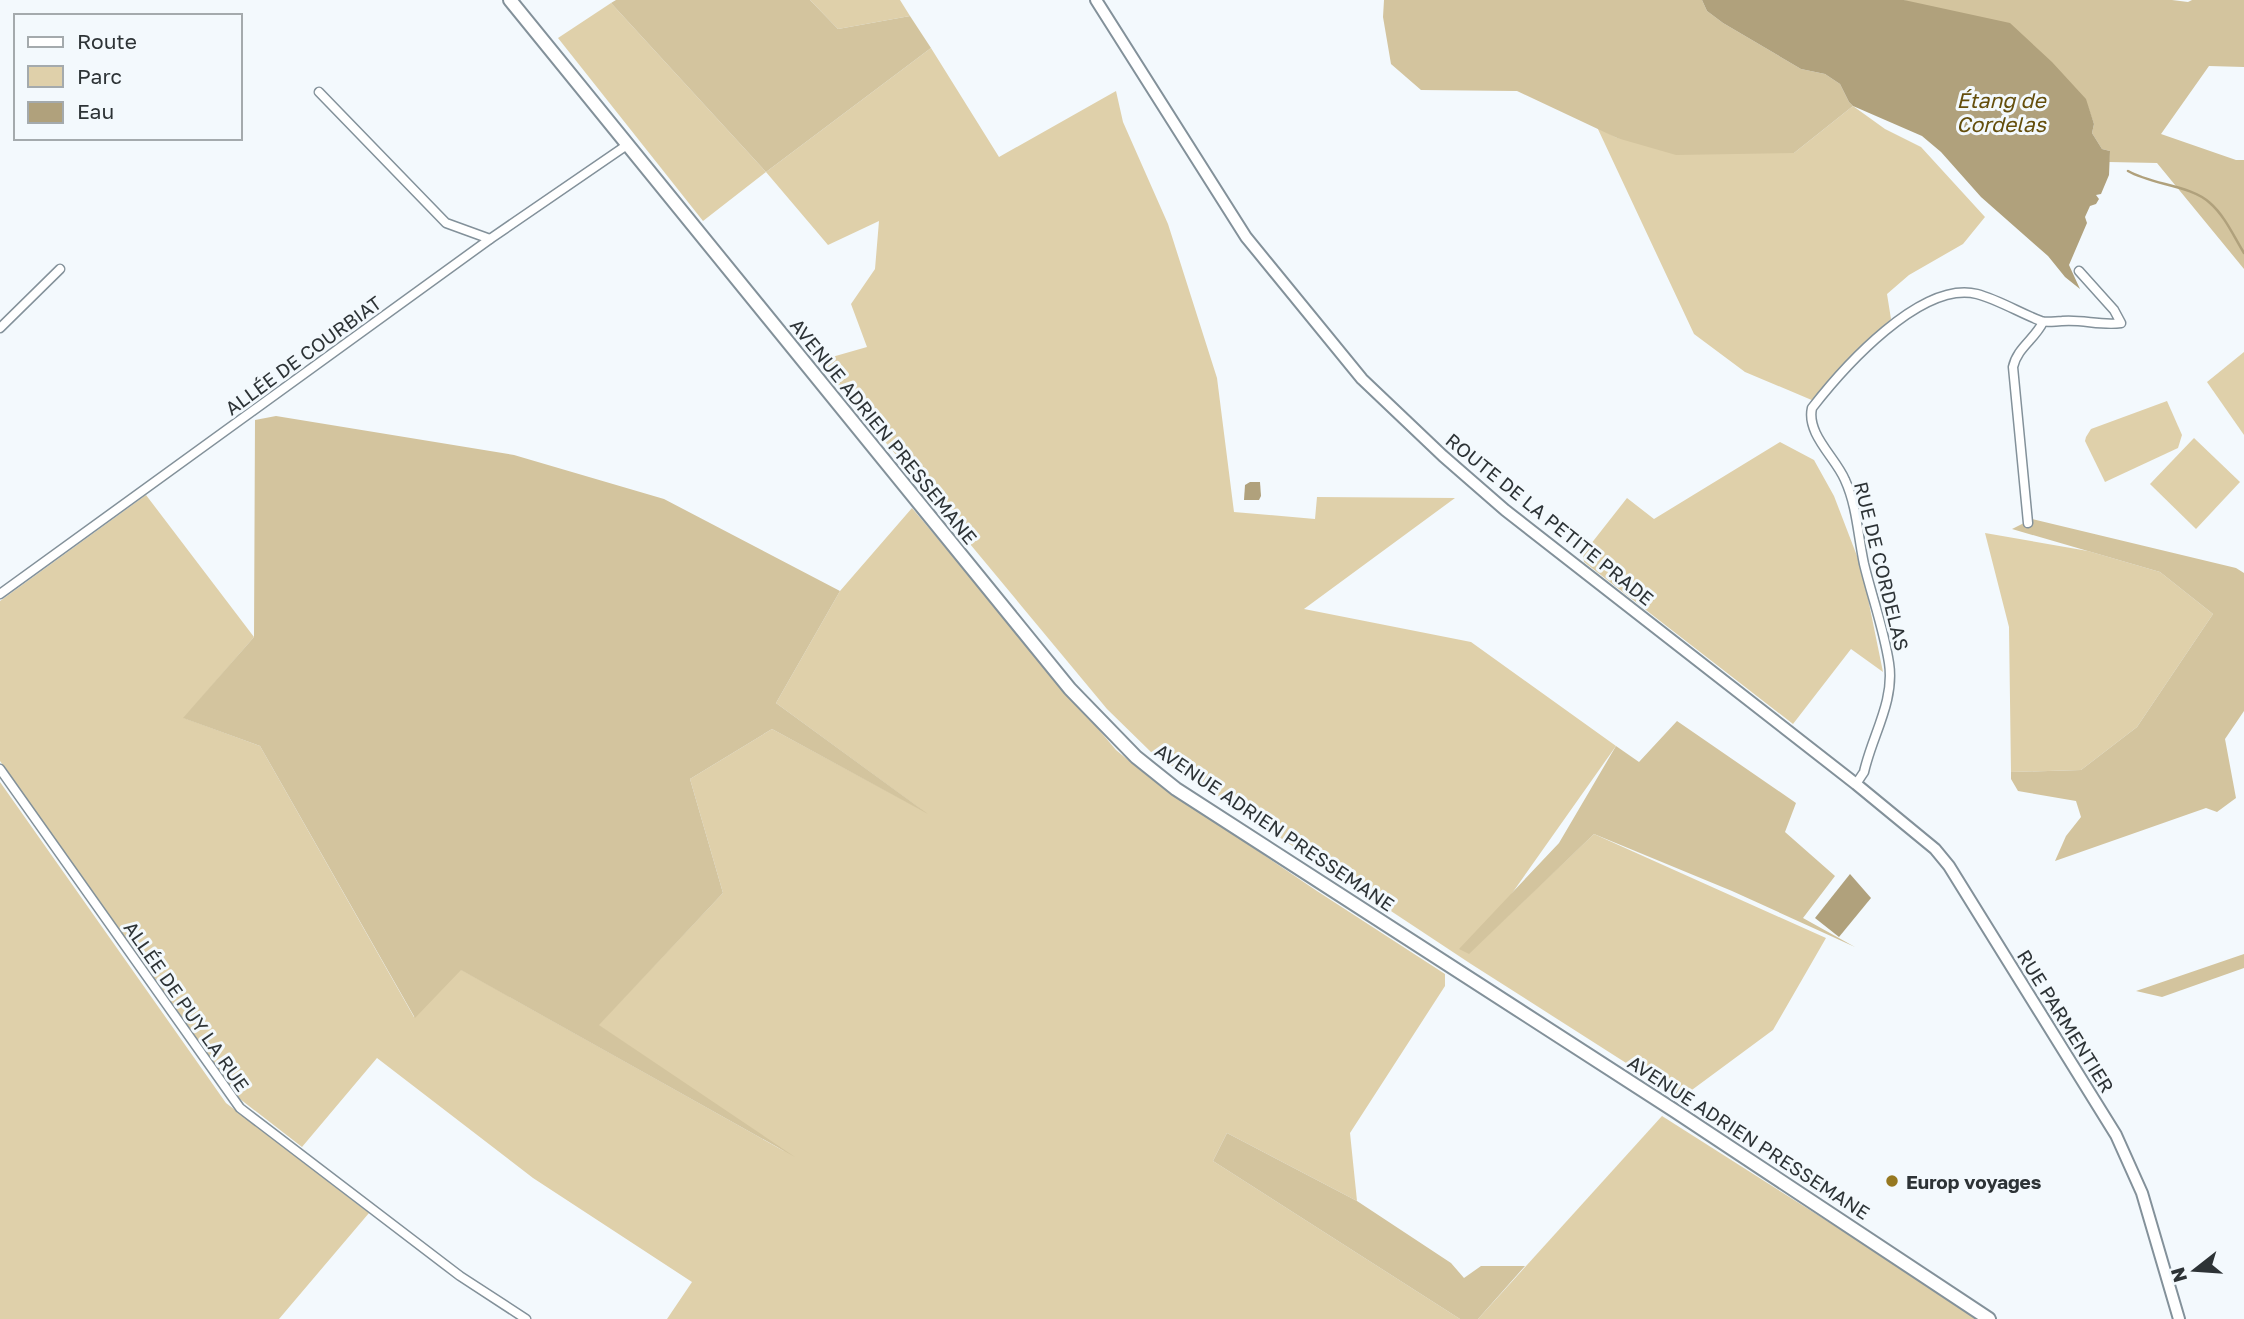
<svg xmlns="http://www.w3.org/2000/svg" width="2244" height="1319" font-family="'Golos Text',sans-serif">
<style>
.green{fill:#dfd0aa}
.forest{fill:#d3c49e}
.water{fill:#b0a17c}
.lines{fill:none;stroke-linecap:round;stroke-linejoin:round}
.stream{stroke:#b0a17c;stroke-width:2.5}
.minor-casing{stroke:#83919a;stroke-width:11}
.tertiary-casing{stroke:#83919a;stroke-width:14}
.primary-casing{stroke:#83919a;stroke-width:16}
.minor{stroke:#fff;stroke-width:8}
.tertiary{stroke:#fff;stroke-width:10}
.primary{stroke:#fff;stroke-width:12}
.poi-dot{fill:#967820;stroke:#f3f9fd;stroke-width:2.5}
.labels{text-anchor:middle;dominant-baseline:central;stroke-width:6;stroke-linejoin:round;paint-order:stroke}
.street-label{font-size:19px;fill:#2d3336;stroke:#f3f9fd}
.poi-label{font-size:19px;font-weight:bold;fill:#2d3336;stroke:#f3f9fd;text-anchor:start}
.water-label{font-size:21px;font-style:italic;fill:#644e0c;stroke:#f3f9fd}
</style>
<rect width="100%" height="100%" fill="#f3f9fd"/>
<!-- green -->
<g class="green">
<polygon points="810,0 900,0 910,16 838,29"/>
<polygon points="611,3 766,172 931,48 999,157 1116,91 1123,122 1168,224 1217,378 1234,512 1315,519 1317,497 1455,498 1304,609 1471,642 1616,746 1472,950 1594,834 1826,938 1773,1030 1681,1098 1471,964 1152,753 1107,709 818,361 867,347 851,304 875,269 879,221 828,245 766,172 703,221 558,38"/>
<polygon points="1853,106 1885,129 1921,147 1985,217 1963,244 1909,275 1887,294 1891,319 1814,401 1745,372 1694,334 1597,127 1617,138 1794,153"/>
<polygon points="2244,352 2244,435 2207,382"/>
<polygon points="2167,401 2182,435 2178,448 2105,482 2085,441 2086,437 2091,429"/>
<polygon points="2194,438 2240,482 2196,529 2150,484"/>
<polygon points="1780,442 1814,460 1834,496 1862,569 1883,672 1851,649 1793,724 1584,562 1583,554 1627,498 1654,519"/>
<polygon points="146,495 254,637 184,718 260,746 414,1017 460,969 784,1151 598,1025 723,893 690,779 772,729 922,810 776,703 840,591 912,508 1116,750 1150,778 1317,891 1445,974 1445,986 1350,1133 1357,1201 1227,1133 1213,1161 1460,1319 667,1319 692,1282 533,1178 377,1058 302,1147 240,1099 0,761 0,601"/>
<polygon points="1985,533 2088,551 2160,572 2213,614 2137,727 2081,770 2011,772 2009,627"/>
<polygon points="0,782 226,1103 369,1213 279,1319 0,1319"/>
<polygon points="1662,1116 1961,1306 1977,1319 1478,1319"/>
</g>
<!-- forest -->
<g class="forest">
<polygon points="616,0 810,0 838,29 910,16 931,48 766,172 611,3"/>
<polygon points="1384,0 1702,0 1707,11 1723,23 1801,69 1825,74 1840,84 1849,102 1853,106 1794,153 1676,155 1617,138 1517,91 1421,90 1391,64 1383,17"/>
<polygon points="1904,0 2172,0 2188,2 2192,0 2244,0 2244,67 2209,66 2161,134 2236,160 2244,160 2244,269 2157,163 2109,162 2110,151 2102,149 2092,133 2094,124 2088,107"/>
<polygon points="276,416 514,455 664,499 840,591 776,703 928,814 772,729 690,779 723,893 599,1025 795,1157 461,970 415,1018 260,746 183,718 254,637 255,420"/>
<polygon points="2032,519 2236,568 2244,573 2244,711 2225,739 2236,798 2217,812 2206,808 2055,861 2066,836 2081,817 2076,801 2018,791 2011,779 2011,772 2081,770 2137,727 2213,614 2160,572 2012,529"/>
<polygon points="1677,721 1796,803 1785,832 1835,876 1803,918 1855,947 1732,891 1594,834 1469,954 1459,949 1559,843 1616,746 1639,762"/>
<polygon points="2244,954 2244,968 2162,997 2136,991"/>
<polygon points="1227,1133 1357,1201 1451,1263 1464,1278 1481,1266 1525,1266 1478,1319 1460,1319 1213,1161"/>
</g>
<!-- water -->
<g class="water">
<polygon points="1702,0 1904,0 2010,23 2052,62 2086,99 2094,124 2092,133 2102,149 2110,151 2109,175 2101,194 2096,195 2099,199 2096,204 2090,206 2085,217 2087,223 2069,265 2080,289 2065,277 2048,256 1981,197 1941,152 1922,136 1853,106 1849,102 1840,84 1825,74 1801,69 1723,23 1707,11"/>
<polygon points="1250,482 1260,482 1261,496 1259,500 1244,500 1245,485"/>
<polygon points="1850,874 1871,898 1839,937 1815,918"/>
</g>
<g class="lines">
<!-- stream -->
<path class="stream" d="M2128,171C2152,185 2191,185 2210,203C2225,216 2234,237 2244,253"/>
<defs>
<g id="minor">
<polyline points="319,92 446,223 490,239"/>
<polyline points="0,328 60,269"/>
<path d="M2028,523L2013,367C2017,348 2035,339 2043,322"/>
<polyline points="0,594 490,239 627,145"/>
<polyline points="0,769 240,1108 460,1276 526,1319"/>
<path d="M1856,784L1864,772C1872,736 1895,701 1889,663C1884,630 1872,597 1864,564C1858,536 1857,506 1845,480C1836,458 1806,434 1812,408C1843,368 1921,280 1977,294C1999,300 2020,313 2041,321C2047,323 2056,321 2062,321C2082,319 2101,326 2121,323L2114,310L2079,271"/>
</g>
<polyline id="tertiary" points="1096,0 1246,237 1362,379 1443,456 1505,510 1856,784 1935,849 1949,866 2116,1135 2142,1193 2179,1319"/>
<polyline id="primary" points="510,0 1070,689 1136,757 1176,789 1675,1111 1989,1319"/>
</defs>
<!-- minor casing -->
<use href="#minor" class="minor-casing"/>
<!-- tertiary casing -->
<use href="#tertiary" class="tertiary-casing"/>
<!-- primary casing -->
<use href="#primary" class="primary-casing"/>
<!-- minor -->
<use href="#minor" class="minor"/>
<!-- tertiary -->
<use href="#tertiary" class="tertiary"/>
<!-- primary -->
<use href="#primary" class="primary"/>
</g>
<!-- markers -->
<circle class="poi-dot" cx="1892" cy="1181" r="7"/>
<g class="labels">
<!-- street labels -->
<g class="street-label">
<text transform="translate(303 355) rotate(-36)">ALLÉE DE COURBIAT</text>
<text transform="translate(884 431) rotate(51)">AVENUE ADRIEN PRESSEMANE</text>
<text transform="translate(1550 519) rotate(39)">ROUTE DE LA PETITE PRADE</text>
<text transform="translate(1882 566) rotate(76)">RUE DE CORDELAS</text>
<text transform="translate(1275 827) rotate(34)">AVENUE ADRIEN PRESSEMANE</text>
<text transform="translate(187 1006) rotate(55)">ALLÉE DE PUY LA RUE</text>
<text transform="translate(2066 1021) rotate(58)">RUE PARMENTIER</text>
<text transform="translate(1749 1137) rotate(33)">AVENUE ADRIEN PRESSEMANE</text>
</g>
<!-- poi labels -->
<g class="poi-label">
<text x="1906" y="1181">Europ voyages</text>
</g>
<!-- water labels -->
<g class="water-label">
<text x="2001" y="100">Étang de<tspan x="2001" dy="24">Cordelas</tspan></text>
</g>
</g>
<!-- legend -->
<rect x="14" y="14" width="228" height="126" fill="#f3f9fd" stroke="#a4aaad" stroke-width="2"/>
<rect x="28" y="37" width="35" height="10" fill="#ffffff" stroke="#a4aaad" stroke-width="2"/>
<text x="77" y="49" font-size="21" fill="#2d3336">Route</text>
<rect x="28" y="66" width="35" height="21" fill="#dfd0aa" stroke="#a4aaad" stroke-width="2"/>
<text x="77" y="84" font-size="21" fill="#2d3336">Parc</text>
<rect x="28" y="102" width="35" height="21" fill="#b0a17c" stroke="#a4aaad" stroke-width="2"/>
<text x="77" y="119" font-size="21" fill="#2d3336">Eau</text>
<!-- north arrow -->
<g transform="translate(2195 1270) rotate(253)" stroke="#f3f9fd" stroke-width="5" paint-order="stroke">
<path d="M0-5L12 26L0 18L-12 26Z" fill="#2d3336"/>
<text y="-10" font-size="19" font-weight="bold" text-anchor="middle" fill="#2d3336">N</text>
</g>
</svg>
